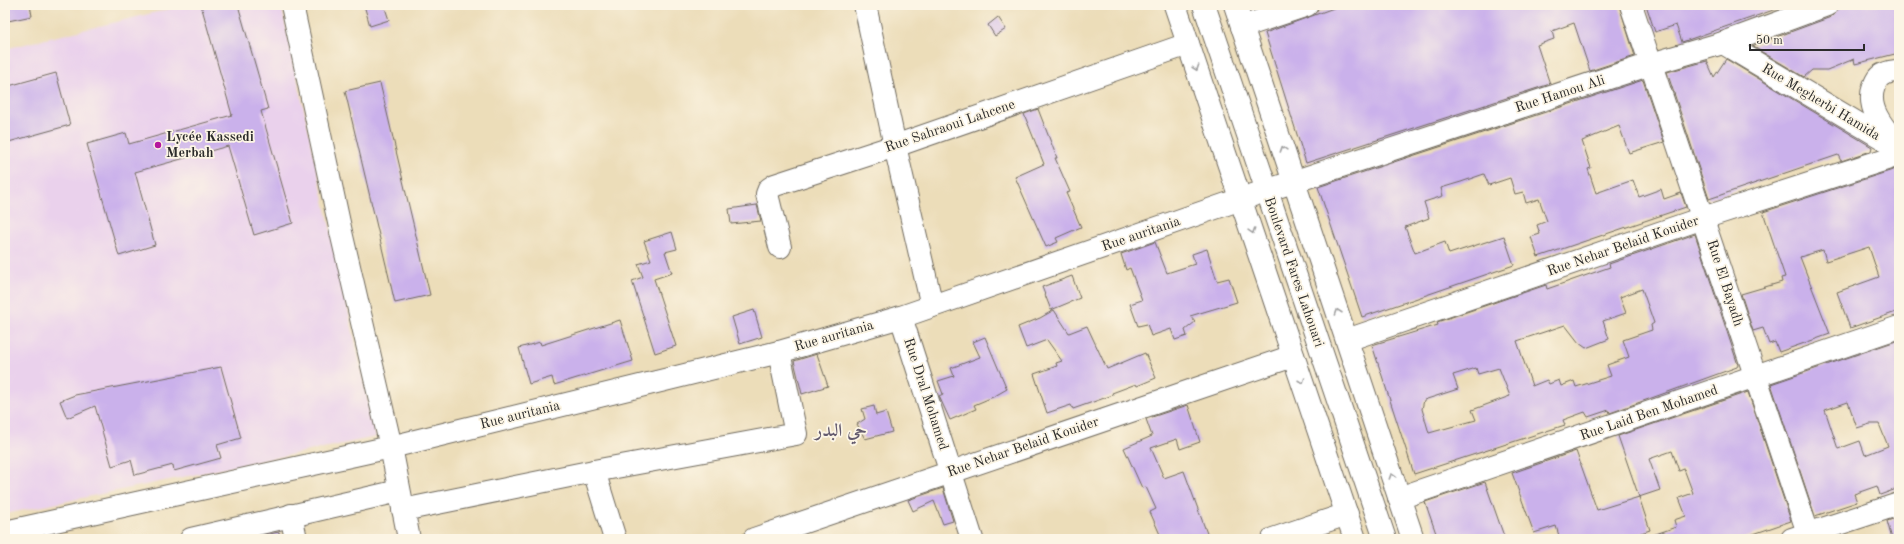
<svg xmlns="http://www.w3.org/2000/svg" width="1904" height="544" font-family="'Old Standard TT',Amiri,serif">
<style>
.built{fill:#ead1ec}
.building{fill:#cab1eb;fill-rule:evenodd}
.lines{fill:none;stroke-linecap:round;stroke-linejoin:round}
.minor-casing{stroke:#6f695d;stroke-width:24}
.major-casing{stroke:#6f695d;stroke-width:24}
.minor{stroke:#fff;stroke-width:22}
.major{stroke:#fff;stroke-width:22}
.oneway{stroke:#a0a0a0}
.poi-dot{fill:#b5179e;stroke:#fcf5e5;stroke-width:1.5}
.labels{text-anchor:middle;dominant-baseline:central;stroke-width:3.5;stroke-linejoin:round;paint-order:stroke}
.street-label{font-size:14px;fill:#2b2b2b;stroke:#fcf5e5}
.poi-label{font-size:14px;font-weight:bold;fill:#2b2b2b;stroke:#fcf5e5;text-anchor:start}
.district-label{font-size:18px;font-weight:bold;fill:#635a6e;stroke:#fcf5e5}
</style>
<rect width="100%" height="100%" fill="#fcf5e5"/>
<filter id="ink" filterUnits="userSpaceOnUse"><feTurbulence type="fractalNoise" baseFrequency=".025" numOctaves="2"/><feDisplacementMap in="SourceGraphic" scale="8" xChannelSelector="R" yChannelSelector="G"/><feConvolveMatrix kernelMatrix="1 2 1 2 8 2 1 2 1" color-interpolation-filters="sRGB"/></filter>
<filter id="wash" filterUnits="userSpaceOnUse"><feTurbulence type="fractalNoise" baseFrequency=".012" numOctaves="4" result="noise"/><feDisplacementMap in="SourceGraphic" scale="16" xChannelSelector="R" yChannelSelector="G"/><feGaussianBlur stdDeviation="0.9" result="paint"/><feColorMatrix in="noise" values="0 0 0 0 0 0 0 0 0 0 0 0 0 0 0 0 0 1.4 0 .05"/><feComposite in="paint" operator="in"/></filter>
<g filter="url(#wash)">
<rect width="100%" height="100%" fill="#ecddb9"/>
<!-- built -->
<polygon class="built" points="186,5 281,5 376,437 5,514 5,49"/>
<g id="blocks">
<!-- building -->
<g class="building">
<polygon points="5,5 30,5 32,16 8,21"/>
<polygon points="201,5 238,5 268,109 261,111 293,223 254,235 228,146 135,172 155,245 119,256 87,144 126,133 129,144 232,115"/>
<polygon points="364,5 384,5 389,20 370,26"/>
<polygon points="1342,5 1619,5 1635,56 1590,71 1574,23 1552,31 1554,39 1537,45 1550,84 1306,163 1265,33"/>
<polygon points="1646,5 1781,5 1782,7 1682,42 1676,25 1655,32"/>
<polygon points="1852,5 1899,5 1899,53 1855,64 1854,59 1827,70 1812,70 1804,77 1752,46 1831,17 1838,9"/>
<polygon points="998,17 1006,29 995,36 988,25"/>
<polygon points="1726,59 1872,147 1871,151 1841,161 1838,155 1709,199 1667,72 1707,61 1714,77"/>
<polygon points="56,73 70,125 5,143 5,87"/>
<polygon points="1643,80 1664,142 1629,153 1619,126 1582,141 1591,168 1588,169 1596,193 1633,180 1639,197 1661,189 1664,199 1681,193 1686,207 1538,257 1531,237 1540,234 1537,225 1547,221 1539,199 1526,203 1523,192 1515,194 1510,178 1489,185 1484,174 1461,182 1441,188 1443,196 1424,202 1429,218 1405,227 1415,253 1445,242 1449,254 1504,236 1514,265 1362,317 1318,187"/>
<polygon points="380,83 430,295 395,303 345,91"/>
<polygon points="1038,109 1057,158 1055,158 1070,192 1066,193 1081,227 1056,238 1058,242 1046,247 1015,177 1044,164 1024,114"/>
<polygon points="1899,168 1899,311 1850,328 1837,292 1879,277 1869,247 1826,261 1823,250 1800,257 1830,334 1779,352 1775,342 1769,344 1763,328 1753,331 1741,294 1782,282 1781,278 1785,277 1763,212"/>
<polygon points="757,205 761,221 731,224 729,209"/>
<polygon points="672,232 677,249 665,252 672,273 654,279 676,346 655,353 632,281 643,277 638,264 651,260 644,241"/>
<path d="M1695,234L1738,365L1737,367L1610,413L1609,410L1588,417L1585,412L1563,420L1565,425L1414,474L1372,345L1438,325L1437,322L1546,285L1547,289L1610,267L1609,264ZM1642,289L1654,323L1651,325L1652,330L1623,340L1629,357L1607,365L1611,376L1576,387L1574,381L1561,386L1559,380L1549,384L1547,380L1532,386L1517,341L1565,325L1579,343L1586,348L1609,339L1603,321L1626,313L1620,297ZM1476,368L1478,374L1499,368L1510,396L1472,410L1476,420L1429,433L1422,409L1424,400L1458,389L1453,375Z"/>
<polygon points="1155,242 1167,273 1195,264 1192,254 1207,249 1217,281 1229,278 1237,302 1190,316 1195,322 1185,330 1187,336 1175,340 1171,329 1151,336 1147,324 1138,326 1130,304 1142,300 1130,268 1126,270 1121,254"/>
<polygon points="1072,276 1080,298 1051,310 1042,287"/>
<polygon points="754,310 762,337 740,344 732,317"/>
<polygon points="1054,310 1069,333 1087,326 1107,369 1145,353 1156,378 1137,386 1136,384 1112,393 1113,395 1073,409 1071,405 1047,413 1034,374 1057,366 1056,363 1062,361 1047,340 1026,348 1018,327 1040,318"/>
<polygon points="620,320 633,361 554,385 552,377 529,384 519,348 540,342 541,345"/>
<polygon points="985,337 1007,389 993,397 974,405 976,409 950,420 939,396 943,394 938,381 954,376 951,368 980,357 973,342"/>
<path d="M1899,340V488L1880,495L1877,486L1854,494L1857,502L1815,516L1771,384ZM1848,402L1857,428L1870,424H1879L1888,446L1865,455L1860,441L1838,449L1825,410Z"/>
<polygon points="817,354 828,386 802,394 794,361"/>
<polygon points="221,367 241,438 217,445 221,458 174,471 173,465 135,475 131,460 112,466 95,406 67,418 60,401 75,395"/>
<polygon points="1748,392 1791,521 1739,539 1648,539 1647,537 1676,527 1674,520 1686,516 1679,498 1693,493 1684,469 1679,471 1672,451 1649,459 1660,490 1639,497 1618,436"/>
<polygon points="1188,405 1200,442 1180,449 1177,439 1151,448 1164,478 1184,471 1209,539 1162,539 1150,512 1156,509 1146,487 1142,488 1124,448 1152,436 1146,419"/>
<polygon points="874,406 876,415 886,412 892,432 865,439 857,424 865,419 862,409"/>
<polygon points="1576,451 1597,510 1639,497 1650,530 1623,539 1560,539 1556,526 1534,533 1512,473"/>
<polygon points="1485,482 1505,539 1438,539 1425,502"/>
<polygon points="943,488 953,521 943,524 934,501 913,511 908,500"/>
<polygon points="1899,517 1899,539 1892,539 1887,521"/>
<polygon points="279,532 281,539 247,539"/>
</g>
</g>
</g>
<g filter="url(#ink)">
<use href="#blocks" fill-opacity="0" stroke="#6f695d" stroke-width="1"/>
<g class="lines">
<defs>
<g id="minor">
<polyline points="292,5 341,232 391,447 409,539"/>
<polyline points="865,5 895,146 932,306"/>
<polyline points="1175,5 1355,539"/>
<polyline points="1235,5 1413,539"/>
<polyline points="1631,5 1810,539"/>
<polyline points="1242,27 1307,5"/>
<polyline points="1723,43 1899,148"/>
<path d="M1895,141C1882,126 1866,107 1874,86C1876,81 1878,76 1884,74C1888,72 1894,71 1899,71"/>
<polyline points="780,247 767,194 769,189 775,185 895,146 1188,44"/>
<polyline points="901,317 972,539"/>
<polyline points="1347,340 1703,218 1899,155"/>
<polyline points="594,471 615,539"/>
<polyline points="1399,498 1899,327"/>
<polyline points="403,510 594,471 796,434 779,352"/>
<polyline points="291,515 296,539"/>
<polyline points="5,532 391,447 779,352 901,317 1241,199 1651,64 1723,43 1827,5"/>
<polyline points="191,539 399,491"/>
<polyline points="754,539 1293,356"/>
<polyline points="1273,539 1347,514"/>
<polyline points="1792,539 1899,504"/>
</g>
<polyline id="major" points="1204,5 1385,539"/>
</defs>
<!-- minor casing -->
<use href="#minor" class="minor-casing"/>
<!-- major casing -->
<use href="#major" class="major-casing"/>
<!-- minor -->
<use href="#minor" class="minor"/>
<!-- major -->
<use href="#major" class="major"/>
</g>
<!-- one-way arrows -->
<defs><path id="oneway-chevron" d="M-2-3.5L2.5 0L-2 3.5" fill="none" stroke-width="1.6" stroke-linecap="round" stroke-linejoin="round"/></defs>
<g class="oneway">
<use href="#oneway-chevron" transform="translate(1196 68) rotate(71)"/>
<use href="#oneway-chevron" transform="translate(1283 149) rotate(-108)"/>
<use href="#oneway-chevron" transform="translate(1252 231) rotate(72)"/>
<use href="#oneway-chevron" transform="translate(1338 312) rotate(-109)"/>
<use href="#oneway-chevron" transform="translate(1302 381) rotate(71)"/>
<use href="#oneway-chevron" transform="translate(1392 476) rotate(-108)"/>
</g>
</g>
<!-- markers -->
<circle class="poi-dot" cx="158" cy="145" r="4"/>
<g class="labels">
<!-- street labels -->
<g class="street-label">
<text transform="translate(1560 94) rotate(-18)">Rue Hamou Ali</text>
<text transform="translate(1821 102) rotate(31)">Rue Megherbi Hamida</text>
<text transform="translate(950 126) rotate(-19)">Rue Sahraoui Lahcene</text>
<text transform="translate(1141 234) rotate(-19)">Rue auritania</text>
<text transform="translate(1623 246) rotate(-19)">Rue Nehar Belaid Kouider</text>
<text transform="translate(1294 272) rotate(71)">Boulevard Fares Lahouari</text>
<text transform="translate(1725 283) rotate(72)">Rue El Bayadh</text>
<text transform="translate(834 336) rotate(-16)">Rue auritania</text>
<text transform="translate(926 394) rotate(72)">Rue Dral Mohamed</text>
<text transform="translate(1649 413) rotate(-19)">Rue Laid Ben Mohamed</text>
<text transform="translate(520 415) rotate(-14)">Rue auritania</text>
<text transform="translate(1023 447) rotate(-19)">Rue Nehar Belaid Kouider</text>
</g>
<!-- poi labels -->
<g class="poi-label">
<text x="166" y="137">Lycée Kassedi<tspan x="166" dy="16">Merbah</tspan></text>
</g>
<!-- district labels -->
<g class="district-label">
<text x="841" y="431">حي البدر</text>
</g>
</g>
<!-- margin -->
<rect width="1904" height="544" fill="none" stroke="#fcf5e5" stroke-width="20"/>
<!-- scale -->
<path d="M1750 44v6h114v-6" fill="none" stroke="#2b2b2b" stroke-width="2"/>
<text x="1756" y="44" font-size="12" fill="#2b2b2b" stroke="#fcf5e5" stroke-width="3" paint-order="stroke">50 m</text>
</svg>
